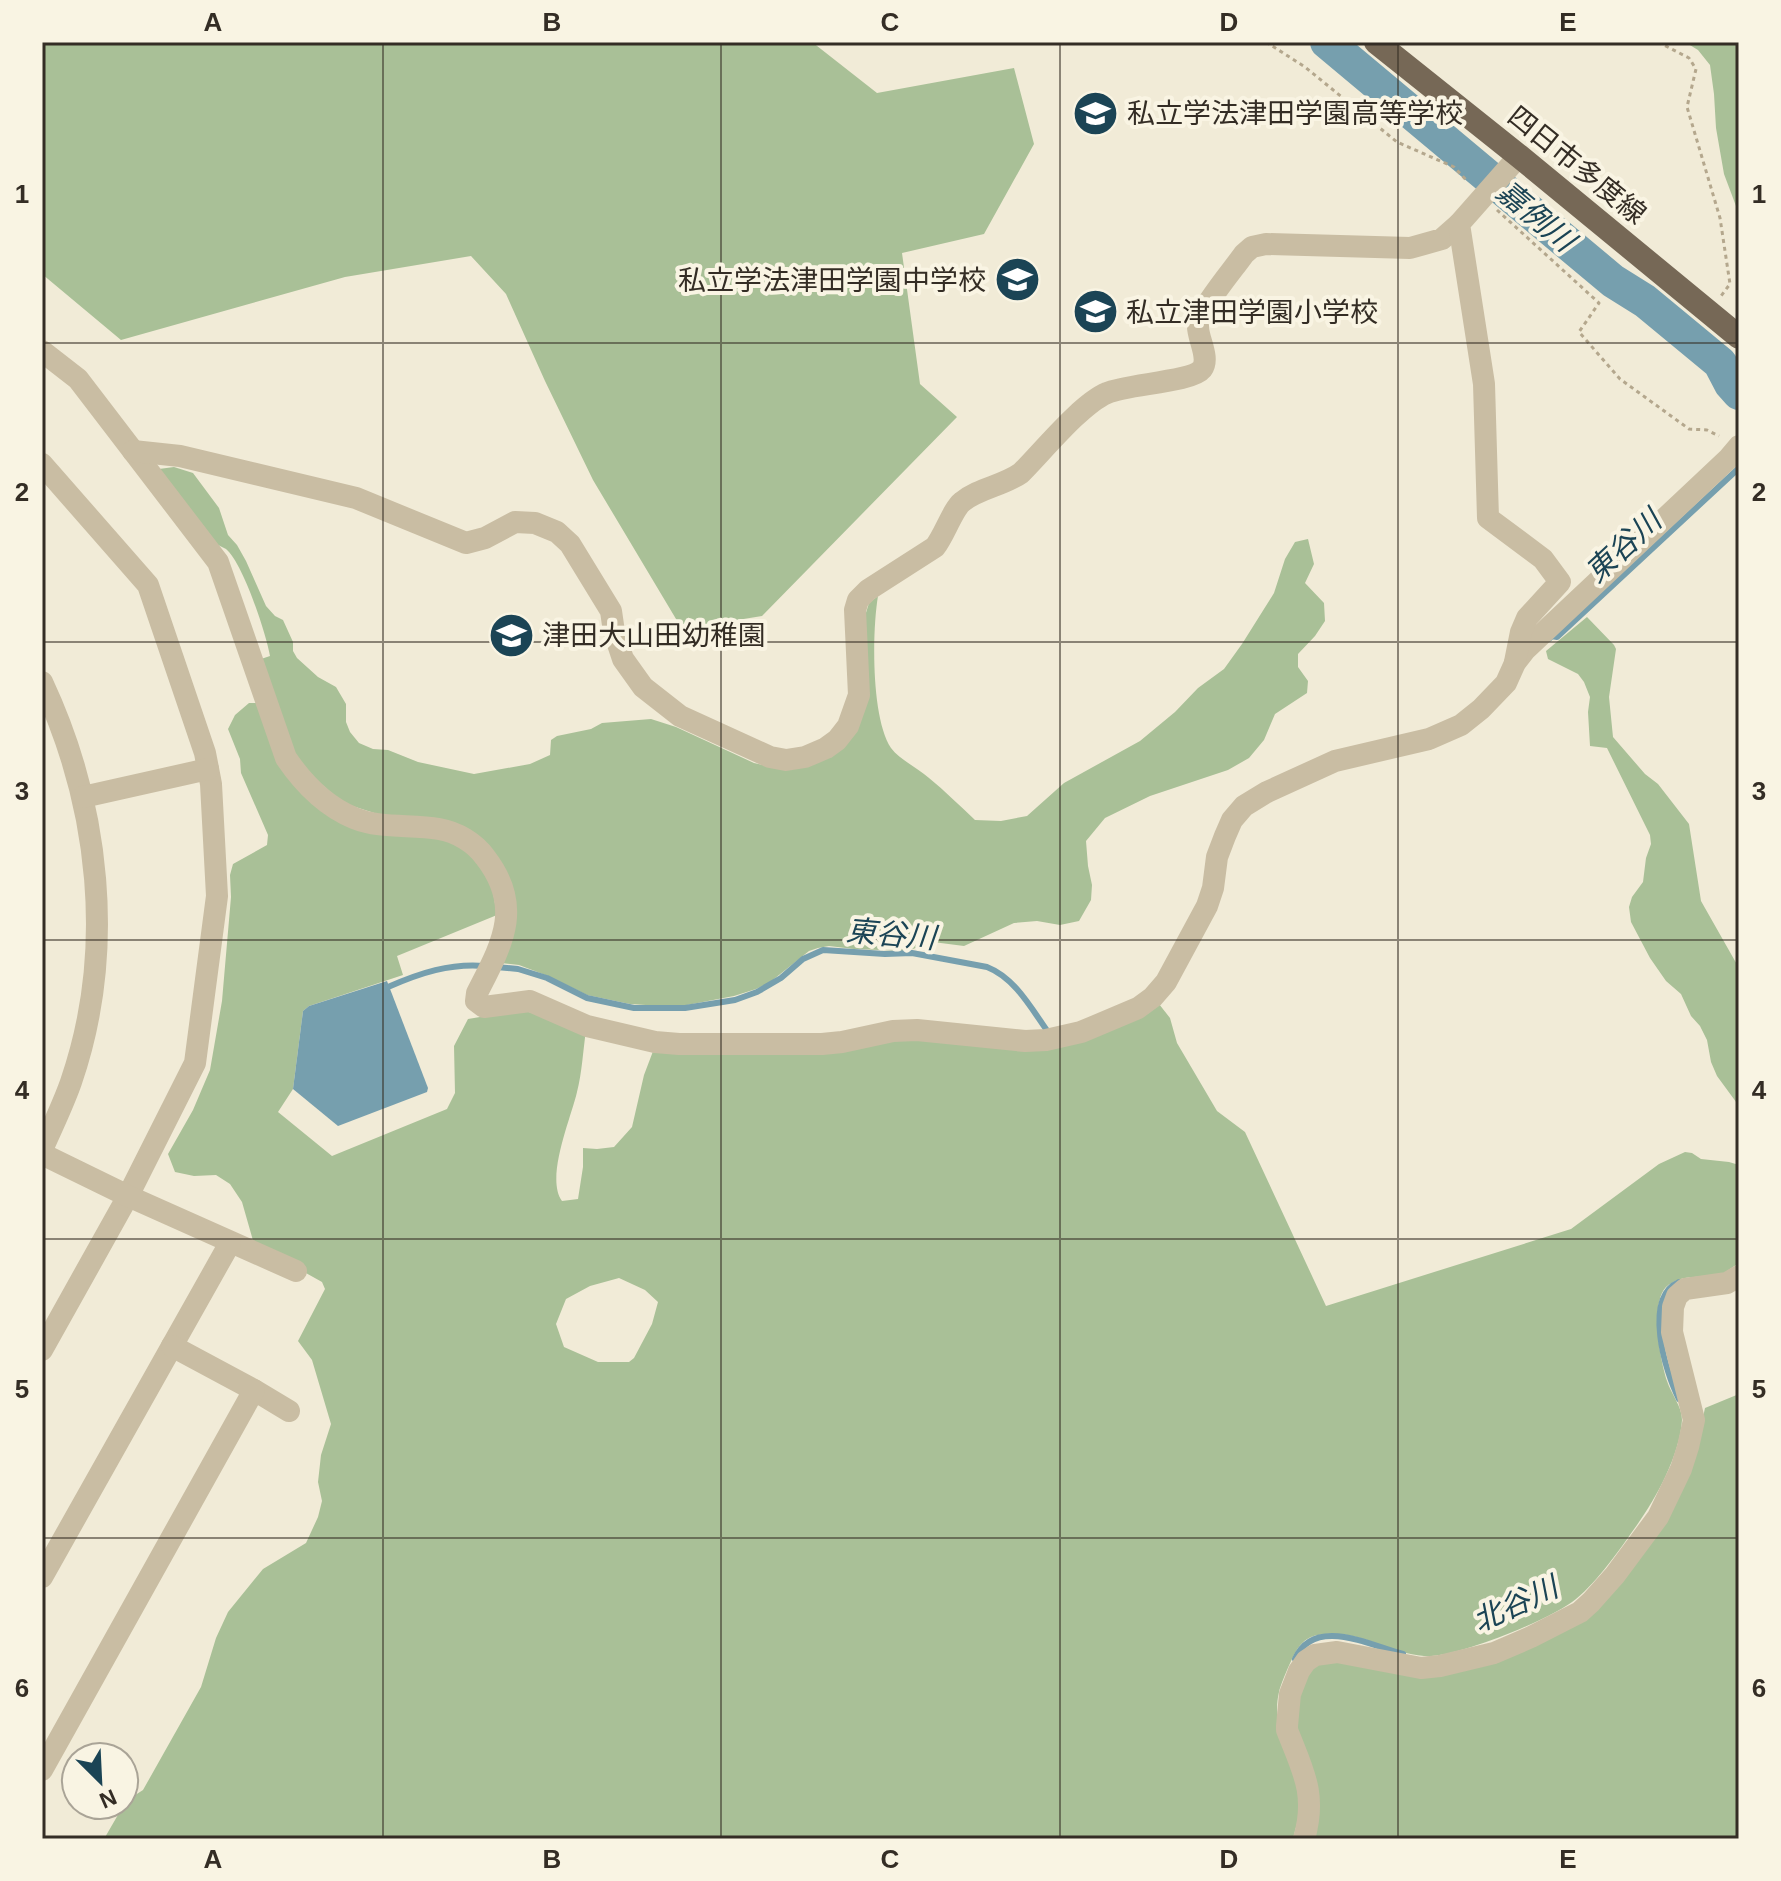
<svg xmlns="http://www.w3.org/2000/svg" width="1781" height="1881" font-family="Arial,'Noto Sans JP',sans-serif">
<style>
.green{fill:#a9c097;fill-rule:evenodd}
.water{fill:#769fae}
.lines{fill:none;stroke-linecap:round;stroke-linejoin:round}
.stream{stroke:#769fae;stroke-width:6}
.river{stroke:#769fae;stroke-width:34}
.path{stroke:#b4a78d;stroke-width:3;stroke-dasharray:4 4;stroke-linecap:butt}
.minor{stroke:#c9bda3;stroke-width:22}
.major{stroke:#766856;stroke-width:24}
.grid{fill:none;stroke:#342d25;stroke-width:2;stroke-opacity:0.55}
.labels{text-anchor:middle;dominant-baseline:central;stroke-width:8;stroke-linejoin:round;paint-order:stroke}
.poi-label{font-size:28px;fill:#342d25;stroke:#f9f4e3;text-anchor:start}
.street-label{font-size:28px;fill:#342d25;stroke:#f9f4e3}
.water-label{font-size:30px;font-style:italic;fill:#1b4455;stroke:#f9f4e3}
.neatline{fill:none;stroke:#342d25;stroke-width:3}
.grid-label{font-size:26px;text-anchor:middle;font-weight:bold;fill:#342d25}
</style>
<rect width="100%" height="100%" fill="#f1ebd7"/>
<!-- green -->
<g class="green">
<polygon points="42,42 812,42 877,93 1014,68 1034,144 984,234 902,253 920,384 957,417 762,616 682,629 593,480 545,381 506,294 471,256 345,277 121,340 42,274"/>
<polygon points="1685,42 1739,42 1739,222 1736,206 1724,174 1716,128 1714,94 1710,65 1698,50"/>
<path d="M174,467L193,473L219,508L228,535L237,545L246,561L266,606L275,616L283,620L293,642V651L297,658L318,677L336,687L346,704V722L350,732L359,743L373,749L388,750L418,762L474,774L530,764L550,755L551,740L557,736L591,729L602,723L651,719L676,727L754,763L780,769L841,750L865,616L869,603L878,596C872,631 871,718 891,748C900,760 918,768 929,778C945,791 960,806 975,820L1001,821L1027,816L1064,783L1140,741L1175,712L1198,688L1224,669L1242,644L1274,593L1285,559L1295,542L1308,539L1314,564L1305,583L1324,603L1325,621L1315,636L1298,654V667L1308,681L1307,693L1275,714L1264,740L1249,758L1228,770L1150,796L1105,818L1086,841L1088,866L1092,885L1091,900L1079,921L1060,925L1037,921L1014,923L964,946L933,942L907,951L854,949L829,946L818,948L809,951L769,983L756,989L734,996L687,1005L661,1006L630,1004L587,995L548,976L519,965L501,963L493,851L343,803L303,768L288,740L261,659L270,656C266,633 243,563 226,549C222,547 218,545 214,543L159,469Z"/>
<polygon points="1587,617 1614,645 1616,649 1609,697 1613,737 1645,774 1658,784 1689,824 1701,901 1739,968 1739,1106 1717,1076 1711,1062 1707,1040 1700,1026 1691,1016 1681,994 1666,981 1650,958 1631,922 1629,907 1632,897 1643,882 1646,858 1651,844 1650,835 1607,748 1590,746 1588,712 1590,697 1584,682 1578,674 1548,659 1546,651"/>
<path d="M249,703H258L310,798L449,838L462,846L490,875L497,915L397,956L403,975L309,1006L303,1011L293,1089L278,1112L332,1156L447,1109L455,1093L454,1046L468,1019L486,1016L513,1007L586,1030C583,1051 582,1073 577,1092C571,1118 545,1178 562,1201L578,1199L583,1167V1148L597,1149L614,1147L632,1127L644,1075L655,1046L897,1034L1003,1043L1159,1004L1170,1018L1177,1043L1217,1111L1245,1132L1326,1306L1571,1229L1659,1164L1685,1152L1692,1153L1701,1159L1729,1162L1739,1165V1263C1734,1266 1729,1270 1724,1273C1705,1280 1682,1272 1666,1287C1650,1304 1660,1360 1667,1381C1671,1394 1682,1406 1682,1420C1680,1454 1657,1497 1637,1525C1620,1549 1598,1581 1576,1599C1552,1619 1454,1659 1424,1656C1387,1653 1358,1628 1318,1635C1310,1636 1303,1641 1298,1648C1293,1655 1281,1683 1279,1692C1269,1734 1301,1769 1299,1810C1299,1819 1295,1830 1293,1839H104L126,1801L143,1790L201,1687L216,1638L228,1612L263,1569L306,1543L318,1517L322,1501L318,1482L321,1455L331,1424L312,1360L298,1341L325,1289L322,1282L254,1244L242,1202L230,1184L216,1175L194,1176L175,1172L168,1154L193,1110L210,1070L222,1001L231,897L230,875L233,864L267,845L268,835L241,773L240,759L228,729L235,715ZM619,1278L645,1290L658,1302L652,1324L634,1358L629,1362H598L564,1347L556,1324L566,1299L590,1286Z"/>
<polygon points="1739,1394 1739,1839 1307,1839 1292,1732 1293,1694 1316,1658 1422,1671 1586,1612 1700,1431 1705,1408"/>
</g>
<!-- water -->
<polygon class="water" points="387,981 428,1088 427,1092 338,1126 293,1089 303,1011 309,1006"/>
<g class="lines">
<!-- stream -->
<g class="stream">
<polyline points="1549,639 1552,636 1557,637 1739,468"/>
<path d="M496,967L518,969L547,978L587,998L634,1008H685L735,1000L757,992L781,978L803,959L823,950L885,954L912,953L987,967C1015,978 1031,1008 1048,1032"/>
<path d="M388,987C420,973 450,963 485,966"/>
<path d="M1679,1399C1665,1372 1643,1297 1679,1282"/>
<path d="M1295,1659C1314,1615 1371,1646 1403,1654"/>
</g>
<!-- river -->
<polyline class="river" points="1327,42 1613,281 1645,301 1720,363 1731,384 1739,393"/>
<!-- path -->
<g class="path">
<polyline points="1266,42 1305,67 1397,142 1454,167 1468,182"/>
<polyline points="1658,42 1689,58 1696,69 1687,107 1720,218 1730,284 1721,296"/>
<polyline points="1497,210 1599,303 1579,332 1620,379 1689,429 1707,430 1719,436"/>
</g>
<!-- minor -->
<g class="minor">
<path d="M42,351L78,379L218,562L286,758C303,783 325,806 354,818C381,829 411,824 439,829C457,832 475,843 485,857C524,907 502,944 477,993L476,1001L484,1007L530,1001L587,1026L655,1042L679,1044H822L842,1042L893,1031L917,1030L1025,1041L1046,1040L1081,1032L1138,1008L1153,997L1166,982L1207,906L1213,888L1217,857L1225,836L1232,820L1244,806L1267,792L1335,761L1429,739L1461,725L1481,709L1506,683L1515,663L1525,650L1728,459L1739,446"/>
<path d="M133,451L180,456L356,498L466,543L485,538L515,522L535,523L557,532L570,544L611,611L614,632L623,659L643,687L680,716L770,757L786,760L805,757L826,748L837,740L848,726L859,695L855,610L858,600L868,590L935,547C944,536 953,509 962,502C979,488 1003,486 1021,473C1043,451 1081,404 1107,393C1126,384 1192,382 1202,369C1210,358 1198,339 1198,327C1198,310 1233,270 1244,254L1252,247L1266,244L1410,248L1442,239L1459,224"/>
<polyline points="42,464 148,585 205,753 211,784 217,896 195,1063 128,1196 42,1350"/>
<polyline points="1515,662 1521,632 1527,618 1560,582 1543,559 1488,518 1484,384 1459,224 1519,156"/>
<path d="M42,682C100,806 116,951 71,1082C63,1105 52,1127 42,1150"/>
<polyline points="83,797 208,769"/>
<polyline points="42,1154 128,1196 296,1271"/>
<polyline points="254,1390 289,1411"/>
<polyline points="42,1577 230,1243"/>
<polyline points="42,1770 254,1390 172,1346"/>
<path d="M1304,1839C1317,1794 1303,1771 1287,1730V1726L1290,1694L1299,1671L1306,1661L1315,1655L1337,1652L1421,1668L1440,1666L1494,1653L1531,1637L1580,1612L1591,1602L1615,1575L1658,1517L1681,1469L1688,1447L1694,1420L1672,1332L1673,1307L1677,1296L1685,1289L1727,1283L1739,1276"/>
</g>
<!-- major -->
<polyline class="major" points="1376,42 1519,156 1739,337"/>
</g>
<!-- grid -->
<path class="grid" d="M383,42V1839M721,42V1839M1060,42V1839M1398,42V1839M42,343H1739M42,642H1739M42,940H1739M42,1239H1739M42,1538H1739"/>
<!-- icons -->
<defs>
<symbol id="school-disc" viewBox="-11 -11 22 22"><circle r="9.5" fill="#1b4455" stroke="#f9f4e3"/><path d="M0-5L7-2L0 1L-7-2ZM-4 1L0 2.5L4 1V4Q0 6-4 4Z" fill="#fff"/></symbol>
</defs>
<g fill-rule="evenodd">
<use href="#school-disc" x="1070" y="88" width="51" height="51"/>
<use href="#school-disc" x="992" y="254" width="51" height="51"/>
<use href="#school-disc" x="1070" y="286" width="51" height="51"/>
<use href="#school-disc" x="486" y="610" width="51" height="51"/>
</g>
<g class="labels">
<!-- poi labels -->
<g class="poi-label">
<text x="1127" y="113">私立学法津田学園高等学校</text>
<text x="986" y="280" text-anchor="end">私立学法津田学園中学校</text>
<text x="1126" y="312">私立津田学園小学校</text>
<text x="542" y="635">津田大山田幼稚園</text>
</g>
<!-- street labels -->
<g class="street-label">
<text transform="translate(1577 165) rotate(39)">四日市多度線</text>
</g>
<!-- water labels -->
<g class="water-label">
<text transform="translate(1536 216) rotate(40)">嘉例川</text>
<text transform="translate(1623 546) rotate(-43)">東谷川</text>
<text transform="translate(891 934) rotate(5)">東谷川</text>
<text transform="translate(1515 1604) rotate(-25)">北谷川</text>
</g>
</g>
<!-- border -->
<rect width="1781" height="1881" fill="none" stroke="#f9f4e3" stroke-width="88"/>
<!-- north arrow -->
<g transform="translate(100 1781) rotate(156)"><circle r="38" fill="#f9f4e3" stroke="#aaa497" stroke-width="2"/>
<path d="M0-6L14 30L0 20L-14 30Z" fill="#1b4455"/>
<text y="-12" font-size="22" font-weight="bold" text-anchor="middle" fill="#342d25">N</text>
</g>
<rect x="44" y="44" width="1693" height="1793" class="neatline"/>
<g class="grid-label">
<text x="213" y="31">A</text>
<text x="552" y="31">B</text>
<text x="890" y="31">C</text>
<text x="1229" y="31">D</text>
<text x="1568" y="31">E</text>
<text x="22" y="203">1</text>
<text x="1759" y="203">1</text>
<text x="22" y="501">2</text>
<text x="1759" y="501">2</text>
<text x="22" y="800">3</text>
<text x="1759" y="800">3</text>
<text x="22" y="1099">4</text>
<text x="1759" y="1099">4</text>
<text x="22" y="1398">5</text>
<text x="1759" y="1398">5</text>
<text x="22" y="1697">6</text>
<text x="1759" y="1697">6</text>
<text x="213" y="1868">A</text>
<text x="552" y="1868">B</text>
<text x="890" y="1868">C</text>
<text x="1229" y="1868">D</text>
<text x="1568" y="1868">E</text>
</g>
</svg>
